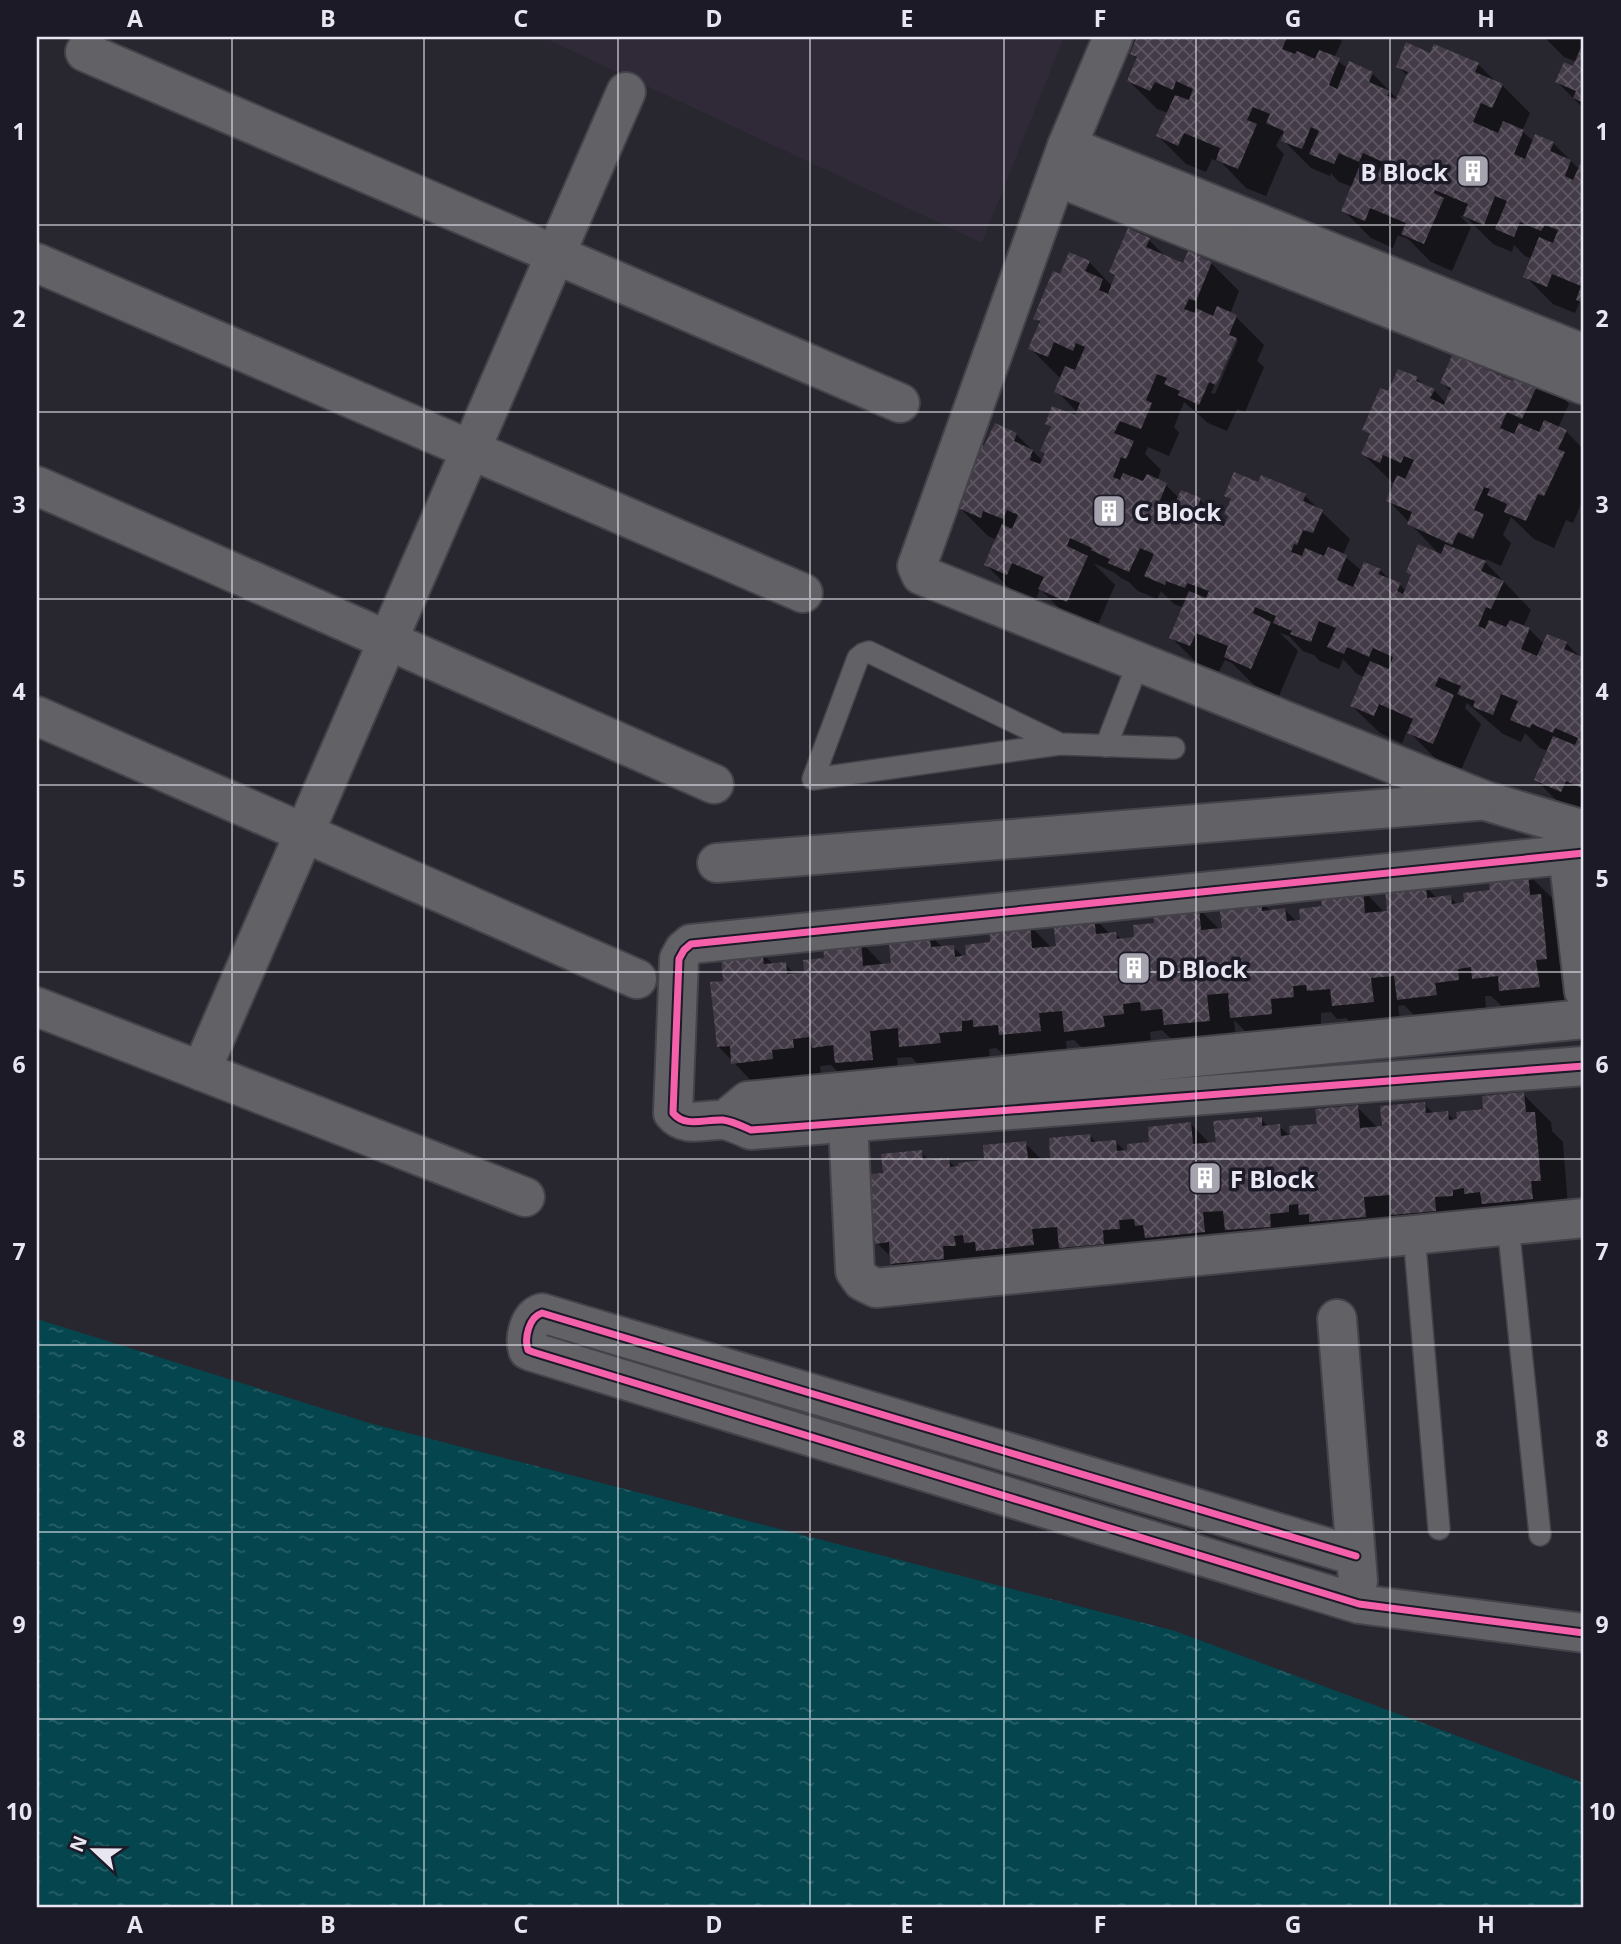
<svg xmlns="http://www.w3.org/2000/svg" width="1621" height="1944" font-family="'Noto Sans',sans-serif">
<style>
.commercial{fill:#2f2938}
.water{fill:url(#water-ripples)}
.shadow{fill:#0007;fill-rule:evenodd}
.building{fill:url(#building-cross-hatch)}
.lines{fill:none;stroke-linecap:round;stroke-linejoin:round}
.lane-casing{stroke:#44434a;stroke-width:24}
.street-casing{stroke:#44434a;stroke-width:42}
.lane{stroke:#626166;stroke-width:21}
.street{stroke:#626166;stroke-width:38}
.cycleway-casing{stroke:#1d1a28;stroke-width:11}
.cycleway{stroke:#f560ab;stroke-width:7}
.grid{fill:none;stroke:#e8e7f1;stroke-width:2;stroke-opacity:0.55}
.labels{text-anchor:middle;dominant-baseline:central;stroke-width:7;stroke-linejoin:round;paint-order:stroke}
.poi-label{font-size:24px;font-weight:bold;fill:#e8e7f1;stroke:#1d1a28;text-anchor:start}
.neatline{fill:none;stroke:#e8e7f1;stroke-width:2.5}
.grid-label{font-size:23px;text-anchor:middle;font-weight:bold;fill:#e8e7f1}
</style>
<defs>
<pattern id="water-ripples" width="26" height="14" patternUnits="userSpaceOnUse" patternTransform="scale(1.75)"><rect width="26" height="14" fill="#04454e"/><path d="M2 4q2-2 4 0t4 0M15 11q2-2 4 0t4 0" fill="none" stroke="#296068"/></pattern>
<pattern id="building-cross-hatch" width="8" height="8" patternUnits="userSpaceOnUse" patternTransform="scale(1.75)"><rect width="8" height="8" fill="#433b47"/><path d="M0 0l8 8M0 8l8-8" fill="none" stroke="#5e5762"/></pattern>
</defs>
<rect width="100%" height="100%" fill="#28262e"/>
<!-- commercial -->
<polygon class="commercial" points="542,37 1064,37 982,243"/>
<!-- water -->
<polygon class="water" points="37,1319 369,1423 1175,1631 1584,1783 1584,1907 37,1907"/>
<!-- shadow -->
<g class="shadow">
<polygon points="1139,37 1337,37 1342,41 1334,58 1348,69 1372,73 1398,100 1408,76 1398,67 1431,55 1478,64 1496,82 1502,85 1530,113 1522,131 1534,142 1553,143 1580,170 1584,160 1584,306 1580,301 1575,313 1553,304 1525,276 1532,259 1525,256 1514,245 1512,252 1493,244 1467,218 1459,215 1471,227 1452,271 1431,262 1408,239 1398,235 1393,248 1371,238 1343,210 1353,187 1339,182 1331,173 1330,176 1311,168 1283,140 1283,138 1281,135 1276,146 1284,154 1266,196 1246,188 1222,163 1212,159 1206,172 1186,164 1158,136 1168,113 1157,109 1129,81 1138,60 1132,54"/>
<polygon points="1544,37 1584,37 1584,109 1557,82 1574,68 1577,62 1564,57"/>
<path d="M1149,240L1167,258L1184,265L1211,263L1239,291L1230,314L1236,317L1264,345L1257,361L1264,367L1245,412L1237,409L1227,431L1208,423L1184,402L1174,427L1179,433L1169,456L1148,447L1145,454L1161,470L1157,481L1166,485L1179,498L1200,500L1226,525L1232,501L1226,495L1259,484L1305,496L1350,539L1343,555L1362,571L1380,570L1391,581L1400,585L1406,591L1412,577L1408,572L1441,556L1388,500L1396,484L1391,481L1363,454L1371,436L1364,429L1389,393L1417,379L1423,385L1434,390L1446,403L1451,392L1442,382L1480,354L1505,380L1513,383L1541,376L1569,404L1558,428L1566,431L1584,450V497L1573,523L1566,520L1554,548L1534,539L1511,517L1503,535L1511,543L1501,566L1486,559L1485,562L1531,610L1523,627L1529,629L1544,644L1566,643L1584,661V817L1564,808L1536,780L1548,751L1540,748L1525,733L1521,742L1503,734L1467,703L1465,708L1481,724L1461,770L1437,760L1409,732L1407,731L1402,743L1380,733L1352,706L1364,677L1357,674L1343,659L1339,669L1320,661L1314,655L1303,651L1289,636L1280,633L1298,651L1279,696L1254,685L1232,663L1225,660L1218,673L1199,665L1171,637L1184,608L1174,604L1161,591L1157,599L1138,591L1129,582L1121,578L1115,573L1093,563L1115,585L1096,629L1068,617L1040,589L1035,602L1014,593L986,565L997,540L988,536L960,508L968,488L962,482L985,449L1016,434L1043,461L1046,454L1042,450L1052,429L1047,424L1076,418L1078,413L1057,391L1062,378L1058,376L1030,348L1041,324L1035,318L1061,277L1089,262L1112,286L1116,277L1111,272ZM1234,340H1238L1215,394L1211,393ZM1028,456H1032L1027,469Z"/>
<polygon points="1527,873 1555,901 1574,987 1563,988 1567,1015 1529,1019 1515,1005 1502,1006 1491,996 1485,996 1486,1008 1462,1010 1464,1023 1426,1027 1404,1005 1398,1006 1401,1029 1362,1033 1346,1018 1337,1019 1331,1012 1321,1013 1321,1024 1298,1027 1300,1041 1260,1046 1234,1020 1237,1048 1194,1052 1179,1038 1170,1038 1162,1030 1150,1032 1151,1041 1130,1043 1132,1055 1094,1059 1074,1040 1066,1041 1068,1059 1029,1063 1019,1053 1003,1054 996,1048 989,1049 990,1058 929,1075 911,1057 897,1058 900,1087 841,1075 831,1065 820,1066 821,1075 761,1091 718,1046 725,982 762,953 774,965 785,964 796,975 806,974 826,959 860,941 884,966 893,965 929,934 943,948 953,947 964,957 1029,925 1052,948 1058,947 1093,917 1110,934 1115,933 1122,940 1135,939 1156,925 1198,908 1220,930 1260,901 1272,912 1285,910 1297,922 1362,889 1385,913 1425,886 1438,899 1450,897 1458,905 1492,892"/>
<polygon points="1523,1094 1551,1122 1552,1131 1563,1142 1568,1208 920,1292 892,1264 892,1258 877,1243 884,1175 921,1152 930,1161 948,1160 956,1168 986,1162 1025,1143 1042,1160 1052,1159 1090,1136 1098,1144 1116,1142 1126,1152 1151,1143 1191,1124 1210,1144 1217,1143 1261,1119 1269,1127 1279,1126 1292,1138 1357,1107 1378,1128 1424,1104 1434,1114 1447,1113 1459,1124"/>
</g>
<!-- building -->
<g class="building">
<polygon points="1137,37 1205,37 1210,39 1211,37 1287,37 1282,49 1295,54 1297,51 1315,59 1319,50 1340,58 1329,85 1337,89 1349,61 1373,72 1369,82 1390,91 1387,96 1396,99 1408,72 1396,67 1406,42 1430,53 1434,44 1479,63 1475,72 1503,84 1492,108 1481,103 1473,122 1498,133 1503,121 1524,130 1514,154 1525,159 1535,134 1554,142 1550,151 1571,160 1565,176 1573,180 1584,155 1584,303 1576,300 1581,286 1552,274 1547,287 1523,277 1539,237 1553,243 1558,230 1545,225 1541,231 1520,222 1514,237 1495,229 1507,201 1495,196 1484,225 1463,216 1468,204 1435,190 1434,193 1444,198 1424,244 1401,234 1406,223 1370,208 1365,221 1341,211 1360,165 1378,173 1383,162 1363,153 1359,162 1339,153 1334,164 1309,154 1319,131 1311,127 1302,149 1281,141 1284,131 1266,123 1270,114 1253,107 1247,120 1257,124 1238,169 1216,160 1220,148 1184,133 1178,146 1156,136 1175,95 1189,100 1193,89 1176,81 1173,90 1155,82 1150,91 1127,81 1137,57 1130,54"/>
<polygon points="1584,40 1584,103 1573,98 1576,91 1555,82 1564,62 1573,66"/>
<polygon points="1128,228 1150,238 1146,247 1183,263 1188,251 1212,262 1196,301 1189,299 1184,309 1195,313 1196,308 1213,316 1217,306 1237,315 1229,335 1237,338 1216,385 1209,382 1199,405 1178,395 1180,391 1164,384 1167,378 1157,374 1146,400 1152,403 1141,429 1120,421 1114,433 1134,441 1126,459 1121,457 1113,477 1120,480 1123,473 1143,481 1147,474 1167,483 1159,503 1172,509 1181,490 1201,498 1198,506 1217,514 1213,522 1224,526 1228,516 1224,514 1231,499 1224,496 1234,472 1258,482 1261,475 1306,494 1303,501 1323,510 1313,533 1303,530 1297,545 1294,544 1291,552 1302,556 1305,548 1324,556 1328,547 1347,555 1337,580 1353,587 1364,562 1381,569 1378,574 1401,583 1397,591 1403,594 1411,575 1406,572 1418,544 1441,554 1445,544 1486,561 1481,571 1504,581 1491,609 1486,607 1478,626 1485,629 1489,620 1506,627 1510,620 1530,628 1521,649 1537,656 1547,634 1567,642 1564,649 1584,658 1582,665 1584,666 1584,789 1566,781 1561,792 1534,780 1553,736 1575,745 1578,738 1555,728 1553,733 1532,724 1530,728 1510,720 1518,701 1501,694 1493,715 1473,707 1475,701 1457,694 1461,686 1439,677 1435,686 1454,695 1433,744 1407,733 1413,719 1379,704 1374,716 1350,706 1370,661 1389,669 1393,657 1373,648 1369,657 1347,647 1344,654 1327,647 1336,628 1319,621 1311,642 1290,634 1292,631 1273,623 1276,616 1255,607 1253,613 1271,622 1251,669 1224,657 1228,646 1196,633 1190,646 1169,638 1189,591 1206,598 1209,591 1187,583 1185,588 1166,581 1165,585 1144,576 1154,554 1140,548 1129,572 1108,563 1110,559 1091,550 1092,548 1070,538 1067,546 1088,556 1067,602 1038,589 1044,577 1012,563 1007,575 984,565 1002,524 1012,529 1018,515 1007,510 1003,519 983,511 981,518 958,508 968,485 960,482 977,443 984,446 995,423 1017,433 1014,441 1033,450 1029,460 1040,464 1045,453 1040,451 1051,427 1045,424 1052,406 1075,415 1080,403 1054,392 1065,366 1075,370 1085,347 1076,343 1073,351 1054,342 1048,357 1028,349 1040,321 1033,319 1053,271 1060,274 1069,252 1090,261 1085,271 1103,279 1099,290 1108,294 1115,275 1109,272"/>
<polygon points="1458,342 1481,353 1475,364 1513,381 1520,365 1542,375 1522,419 1507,412 1500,428 1514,434 1519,423 1539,432 1544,420 1567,430 1558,449 1565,452 1544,496 1538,494 1526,521 1504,512 1507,504 1487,495 1490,489 1484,487 1474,510 1484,514 1473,539 1458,532 1452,545 1407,524 1412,512 1386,501 1397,475 1405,479 1414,460 1404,456 1401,463 1383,455 1380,463 1361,454 1370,434 1362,430 1380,388 1388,391 1398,369 1418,377 1416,381 1435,389 1430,398 1444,405 1451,388 1440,383"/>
<polygon points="1528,871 1530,895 1541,894 1547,959 1536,960 1540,987 1499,991 1498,976 1472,979 1471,967 1458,969 1459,980 1435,983 1437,995 1397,1000 1394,976 1371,978 1374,1002 1332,1006 1330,989 1307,991 1306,985 1293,986 1294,997 1271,999 1272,1014 1230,1018 1228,993 1207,995 1210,1021 1164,1025 1162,1009 1141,1011 1140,1002 1123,1004 1124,1014 1103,1016 1105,1027 1064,1032 1062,1011 1039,1013 1041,1031 999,1035 998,1025 973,1027 973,1020 962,1021 962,1031 939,1033 941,1043 899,1047 898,1028 870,1031 873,1060 835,1063 833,1045 812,1048 810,1037 793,1039 794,1048 772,1050 773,1059 731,1064 730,1046 717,1047 710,982 723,981 721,956 762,951 764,964 786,962 787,974 804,972 803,960 824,958 823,944 861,939 863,966 891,963 888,937 929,932 931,947 954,945 955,957 966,955 965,945 990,942 989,927 1030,923 1032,948 1056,946 1053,920 1094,915 1096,934 1116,932 1117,939 1134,937 1133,925 1154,923 1153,911 1199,906 1201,930 1222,928 1219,904 1261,899 1262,911 1285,908 1287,921 1300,920 1299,909 1322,906 1320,892 1363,887 1365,913 1387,911 1385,888 1426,884 1427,898 1451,895 1452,904 1464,902 1463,893 1490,890 1488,875"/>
<polygon points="1524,1092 1526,1112 1535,1112 1541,1181 1531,1181 1533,1199 1482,1204 1480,1192 1464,1194 1464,1188 1453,1190 1453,1196 1435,1197 1436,1211 1391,1215 1390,1195 1364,1197 1366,1217 1309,1222 1309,1214 1299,1215 1298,1204 1289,1205 1289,1212 1270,1214 1271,1227 1225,1230 1223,1211 1203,1212 1205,1232 1145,1238 1143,1225 1135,1226 1134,1219 1119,1220 1120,1229 1103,1230 1104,1244 1059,1248 1057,1227 1032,1229 1034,1245 976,1251 975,1242 964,1243 963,1235 954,1236 956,1246 943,1246 944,1259 890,1264 889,1242 875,1244 869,1174 883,1173 881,1154 922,1150 923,1160 949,1158 950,1167 958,1166 958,1163 984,1160 983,1145 1026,1141 1028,1159 1050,1158 1049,1138 1090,1134 1091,1142 1116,1140 1117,1151 1127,1150 1127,1144 1149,1142 1148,1127 1191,1122 1193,1144 1216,1142 1213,1121 1262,1117 1262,1126 1280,1124 1281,1136 1290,1135 1289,1126 1317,1124 1315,1109 1358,1105 1360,1128 1382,1126 1380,1106 1425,1102 1426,1113 1448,1111 1449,1120 1457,1119 1456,1112 1483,1109 1482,1096"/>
</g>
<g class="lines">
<defs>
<g id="lane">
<polyline points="1060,744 869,652 863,654 858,658 813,779 1060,744 1174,748"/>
<polyline points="1106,746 1139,661"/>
<polyline points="1508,1225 1540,1535"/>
<polyline points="1414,1234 1439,1529"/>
</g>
<g id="street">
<polyline points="1113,37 1067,146 917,566 921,575 1486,801 1584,830"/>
<polyline points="85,52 900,403"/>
<polyline points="1067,146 1584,354"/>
<polyline points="1057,177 1584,385"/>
<polyline points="37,263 803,593"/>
<polyline points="37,486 714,784"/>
<polyline points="37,716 637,979"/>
<path d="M1584,853L691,944L684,950L679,959L673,1113C685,1128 705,1119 723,1120C732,1121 742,1126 751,1130L1584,1066"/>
<polyline points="1568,854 1584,991"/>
<polyline points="717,863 1477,801"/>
<polyline points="37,1007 525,1197"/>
<polyline points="201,1071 626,92"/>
<polyline points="725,1120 748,1101 1584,1019"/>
<polyline points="848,1122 855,1271 862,1281 876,1288 1584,1218"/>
<polyline points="1337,1319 1358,1581"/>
<path d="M1356,1556L542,1313C529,1317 524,1338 528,1350L533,1352L1359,1604L1584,1633"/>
</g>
</defs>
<!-- lane casing -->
<use href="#lane" class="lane-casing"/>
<!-- street casing -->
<use href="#street" class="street-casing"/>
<!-- lane -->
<use href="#lane" class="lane"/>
<!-- street -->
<use href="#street" class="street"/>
<defs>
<g id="cycleway">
<path d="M1584,853L691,944L684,950L679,959L673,1113C685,1128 705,1119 723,1120C732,1121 742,1126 751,1130L1584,1066"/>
<path d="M1356,1556L542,1313C529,1317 524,1338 528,1350L533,1352L1359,1604L1584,1633"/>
</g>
</defs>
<!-- cycleway casing -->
<use href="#cycleway" class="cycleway-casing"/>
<!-- cycleway -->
<use href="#cycleway" class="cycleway"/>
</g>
<!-- grid -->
<path class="grid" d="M232,37V1907M424,37V1907M618,37V1907M810,37V1907M1004,37V1907M1196,37V1907M1390,37V1907M37,225H1584M37,412H1584M37,599H1584M37,785H1584M37,972H1584M37,1159H1584M37,1345H1584M37,1532H1584M37,1719H1584"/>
<!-- icons -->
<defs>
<symbol id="building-square" viewBox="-11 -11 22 22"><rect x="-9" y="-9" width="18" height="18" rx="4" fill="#a5a3ad" stroke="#1d1a28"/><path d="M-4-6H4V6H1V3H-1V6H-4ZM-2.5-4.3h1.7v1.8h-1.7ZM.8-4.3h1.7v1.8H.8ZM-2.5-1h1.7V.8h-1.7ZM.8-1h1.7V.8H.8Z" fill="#fff"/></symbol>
</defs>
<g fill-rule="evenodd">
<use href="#building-square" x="1454" y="152" width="38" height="38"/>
<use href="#building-square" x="1090" y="492" width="38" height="38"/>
<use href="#building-square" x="1115" y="949" width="38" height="38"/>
<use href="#building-square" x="1186" y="1159" width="38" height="38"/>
</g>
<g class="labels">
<!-- poi labels -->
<g class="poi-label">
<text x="1448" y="171" text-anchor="end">B Block</text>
<text x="1134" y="511">C Block</text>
<text x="1158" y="968">D Block</text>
<text x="1230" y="1178">F Block</text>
</g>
</g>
<!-- border -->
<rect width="1621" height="1944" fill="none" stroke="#1d1a28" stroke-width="77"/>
<!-- north arrow -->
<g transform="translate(94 1850) rotate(292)" stroke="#1d1a28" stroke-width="5" paint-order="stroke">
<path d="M0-5L12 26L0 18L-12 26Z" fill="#e8e7f1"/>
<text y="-10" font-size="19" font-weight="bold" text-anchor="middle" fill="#e8e7f1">N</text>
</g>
<rect x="38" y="38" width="1544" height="1868" class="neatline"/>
<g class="grid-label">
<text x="135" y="27">A</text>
<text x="328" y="27">B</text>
<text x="521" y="27">C</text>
<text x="714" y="27">D</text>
<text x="907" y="27">E</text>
<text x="1100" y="27">F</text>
<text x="1293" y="27">G</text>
<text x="1486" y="27">H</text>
<text x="19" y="140">1</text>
<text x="1602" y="140">1</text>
<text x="19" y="327">2</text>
<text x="1602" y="327">2</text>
<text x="19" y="513">3</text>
<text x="1602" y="513">3</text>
<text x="19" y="700">4</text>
<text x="1602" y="700">4</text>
<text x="19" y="887">5</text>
<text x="1602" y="887">5</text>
<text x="19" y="1073">6</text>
<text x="1602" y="1073">6</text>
<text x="19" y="1260">7</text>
<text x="1602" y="1260">7</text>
<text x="19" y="1447">8</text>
<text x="1602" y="1447">8</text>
<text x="19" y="1633">9</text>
<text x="1602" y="1633">9</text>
<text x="19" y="1820">10</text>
<text x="1602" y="1820">10</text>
<text x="135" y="1933">A</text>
<text x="328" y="1933">B</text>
<text x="521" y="1933">C</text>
<text x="714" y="1933">D</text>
<text x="907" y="1933">E</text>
<text x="1100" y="1933">F</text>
<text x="1293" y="1933">G</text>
<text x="1486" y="1933">H</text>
</g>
</svg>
